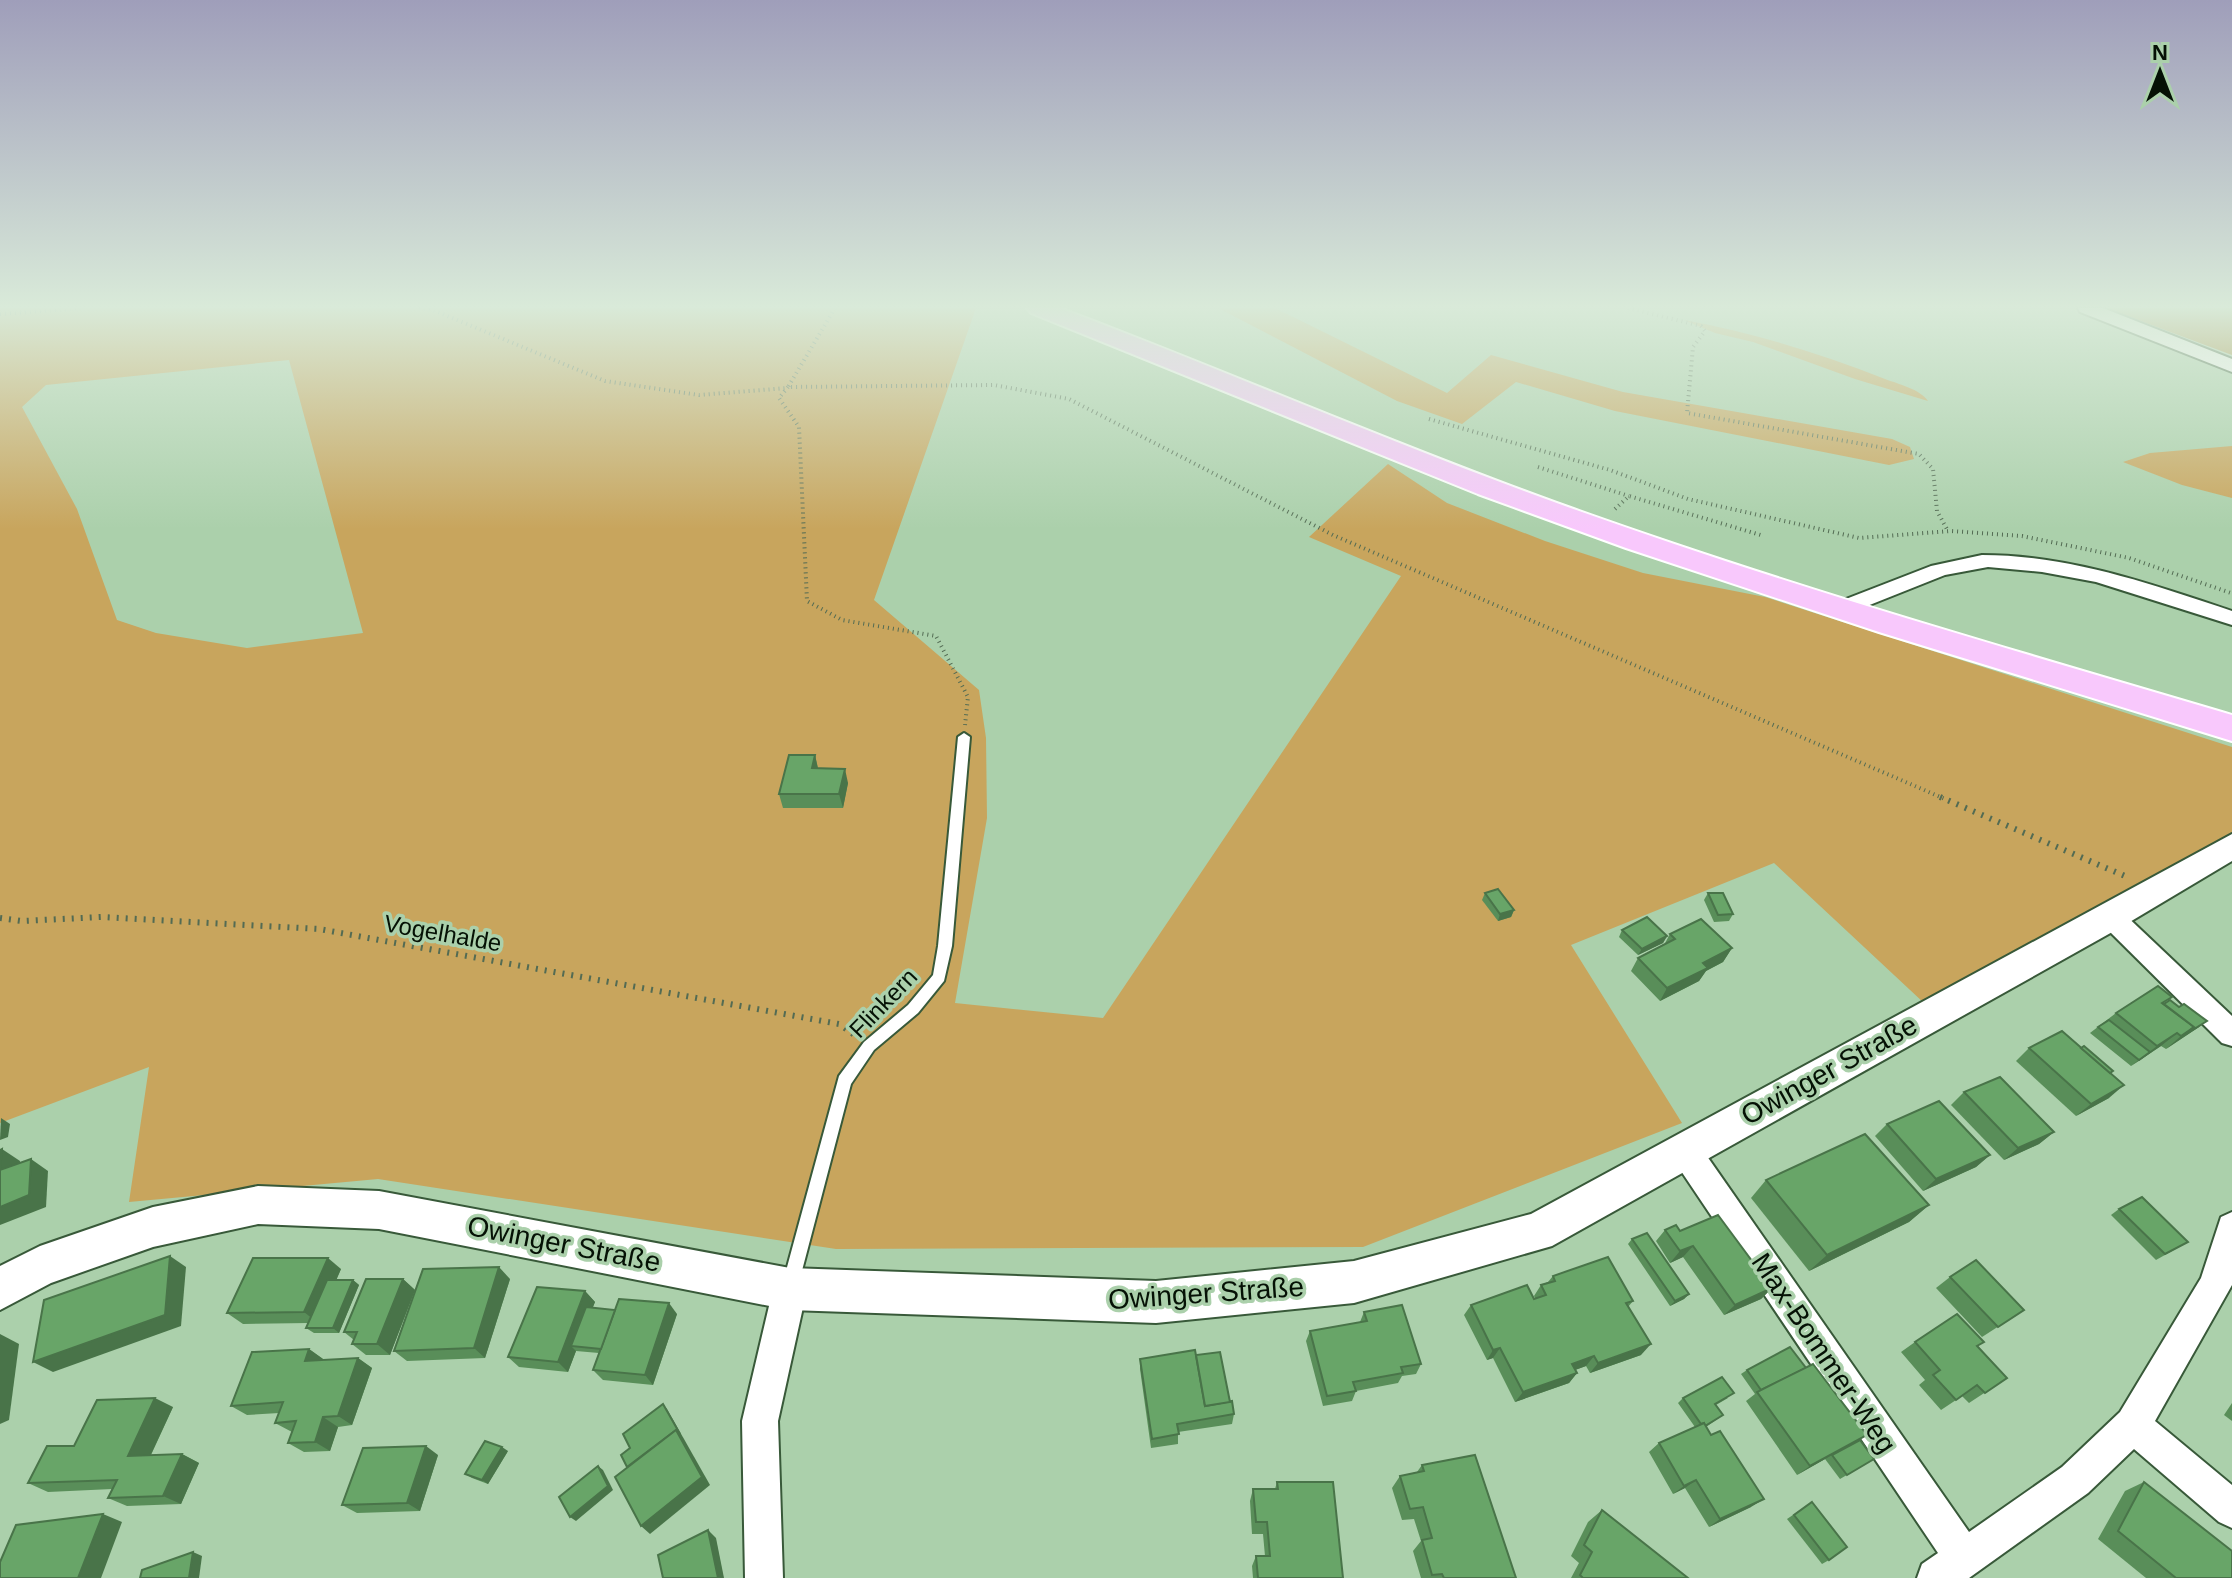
<svg xmlns="http://www.w3.org/2000/svg" width="2232" height="1578" font-family="Helvetica,sans-serif">
<style>
.green{fill:#c8a55d;fill-rule:evenodd}
.forest{fill:#a6822e}
.lines{fill:none;stroke-linecap:round;stroke-linejoin:round}
.service-casing{stroke:#385939;stroke-width:4}
.minor-casing{stroke:#385939;stroke-width:4}
.tertiary-casing{stroke:#385939;stroke-width:4}
.primary-casing{stroke:#fff;stroke-width:4}
.path-far1{stroke:#536b53;stroke-width:4;stroke-dasharray:1 4;stroke-linecap:butt}
.path{stroke:#536b53;stroke-width:6;stroke-dasharray:2 7;stroke-linecap:butt}
.service{fill:#fff;fill-rule:evenodd}
.minor{fill:#fff;fill-rule:evenodd}
.tertiary{fill:#fff;fill-rule:evenodd}
.primary{fill:#f8c8fc;fill-rule:evenodd}
.wall{fill:#598e59}
.shaded-wall{fill:#497449}
.building{fill:#68a568;stroke:#497449;stroke-width:2}
.labels{text-anchor:middle;dominant-baseline:central;stroke-width:7;stroke-linejoin:round;paint-order:stroke}
.street-label{font-size:24px;fill:#051105;stroke:#abd0ab}
.near-street-label{font-size:28px;fill:#051105;stroke:#abd0ab}
</style>
<rect width="100%" height="100%" fill="#abd0ab"/>
<!-- green -->
<g class="green">
<path d="M0,308H976L874,600L979,690L986,738L987,818L955,1003L1103,1018L1401,576L1309,537L1388,464L1447,503L1545,541L1643,573L1765,597L2232,747V837L1924,1003L1774,863L1571,945L1682,1123L1363,1247L836,1249L378,1179L129,1202L149,1067L0,1123ZM289,360L363,633L247,648L156,633L117,620L77,509L22,407L46,385Z"/>
<polygon points="1218,308 1275,308 1447,393 1491,355 1623,392 1892,439 1910,447 1914,459 1889,465 1615,411 1516,382 1462,424 1397,401"/>
<path d="M1684,320C1754,333 1819,353 1885,379C1898,384 1920,389 1928,401L1855,379L1753,342L1715,333Z"/>
<polygon points="2232,446 2232,498 2182,485 2123,462 2150,453"/>
</g>
<!-- forest -->
<polygon class="forest" points="2106,308 2232,308 2232,355"/>
<g class="lines">
<defs>
<polygon id="service" points="964,733 970,737 952,946 944,981 918,1013 874,1050 851,1084 799,1282 797,1288 791,1290 785,1288 783,1282 839,1076 864,1042 908,1005 933,975 938,946 958,737"/>
<g id="minor">
<path d="M1982,555C2069,555 2151,584 2232,611V625L2096,582L2042,572L1988,567L1945,575L1847,614H1833L1830,609L1833,604L1931,566Z"/>
<polygon points="2111,906 2120,910 2232,1016 2232,1046 2222,1043 2102,924 2098,917 2102,910"/>
<polygon points="1684,1135 1695,1139 1969,1532 2062,1467 2120,1412 2201,1278 2221,1217 2232,1212 2232,1285 2155,1421 2232,1485 2232,1528 2219,1522 2134,1449 2088,1493 1969,1578 1917,1578 1922,1564 1938,1553 1673,1159 1669,1149 1673,1139"/>
<polygon points="790,1272 802,1277 807,1289 778,1421 783,1578 745,1578 742,1421 773,1289 778,1277"/>
</g>
<g id="tertiary">
<polygon points="2078,308 2103,308 2232,359 2232,372 2080,312"/>
<polygon points="2232,834 2232,861 2123,926 1552,1246 1354,1303 1156,1323 790,1310 379,1229 258,1224 153,1247 51,1283 0,1310 0,1266 40,1246 153,1207 258,1186 379,1191 790,1268 1156,1281 1354,1261 1531,1214"/>
</g>
<path id="primary" d="M1027,308H1060C1229,372 1395,445 1565,506C1785,585 2009,649 2232,715V741L1879,632L1626,548L1478,494L1031,313Z"/>
</defs>
<!-- service casing -->
<use href="#service" class="service-casing"/>
<!-- minor casing -->
<use href="#minor" class="minor-casing"/>
<!-- tertiary casing -->
<use href="#tertiary" class="tertiary-casing"/>
<!-- primary casing -->
<use href="#primary" class="primary-casing"/>
<!-- path-far1 -->
<g class="path-far1">
<polyline points="419,308 433,310 605,381 699,395 787,388"/>
<polyline points="835,308 788,387 994,385 1069,399 1333,535 1945,799"/>
<polyline points="1628,308 1701,326 1705,331 1693,347 1687,413 1919,454 1933,469 1937,511 1948,531"/>
<polyline points="0,314 85,308"/>
<polyline points="788,387 779,398 799,427 807,601 842,620 936,636 968,697 965,725"/>
<polyline points="1429,419 1610,470 1688,499 1859,538 1951,531 2022,536 2129,558 2231,593"/>
<polyline points="1538,467 1629,496"/>
<polyline points="1615,509 1629,496 1764,536"/>
</g>
<!-- path -->
<g class="path">
<polyline points="1940,797 2125,876"/>
<polyline points="0,918 22,921 101,917 319,929 839,1024 856,1036"/>
</g>
<!-- service -->
<use href="#service" class="service"/>
<!-- minor -->
<use href="#minor" class="minor"/>
<!-- tertiary -->
<use href="#tertiary" class="tertiary"/>
<!-- primary -->
<use href="#primary" class="primary"/>
</g>
<!-- wall -->
<g class="wall">
<polygon points="815,755 818,768 848,783 843,808 783,808 779,794"/>
<polygon points="1485,893 1514,910 1511,917 1498,921 1482,900"/>
<polygon points="1708,893 1733,914 1729,921 1714,922 1704,900"/>
<polygon points="1622,930 1667,936 1663,943 1638,955 1619,937"/>
<polygon points="1670,934 1732,948 1723,962 1706,971 1699,981 1660,1001 1631,971 1638,958 1664,945"/>
<polygon points="2166,1002 2199,1027 2166,1049 2161,1046 2131,1066 2090,1033 2116,1013"/>
<polygon points="2029,1048 2081,1048 2110,1073 2109,1098 2076,1116 2016,1061"/>
<polygon points="1964,1092 2054,1132 2039,1144 2004,1160 1951,1105"/>
<polygon points="1887,1124 1990,1155 1976,1167 1923,1191 1875,1136"/>
<polygon points="1766,1180 1929,1205 1909,1222 1809,1271 1751,1198"/>
<polygon points="2119,1209 2188,1242 2156,1260 2111,1215"/>
<polygon points="1665,1230 1680,1231 1772,1288 1761,1299 1724,1315 1683,1257 1670,1263 1656,1241"/>
<polygon points="1632,1239 1689,1294 1684,1299 1670,1306 1628,1244"/>
<polygon points="341,1269 336,1280 353,1280 359,1285 339,1333 314,1333 306,1328 309,1323 243,1324 227,1313"/>
<polygon points="1553,1276 1633,1301 1628,1307 1641,1355 1590,1373 1586,1366 1575,1370 1577,1373 1569,1383 1515,1402 1493,1358 1487,1360 1464,1315 1471,1305 1535,1298 1534,1296 1541,1285 1548,1282"/>
<polygon points="1950,1277 2024,1310 1982,1337 1936,1288"/>
<polygon points="403,1279 415,1290 390,1355 366,1355 352,1344 354,1340 344,1332"/>
<polygon points="510,1279 485,1358 407,1361 394,1351"/>
<polygon points="585,1291 595,1302 592,1308 677,1314 653,1385 603,1380 593,1370 599,1353 576,1351 568,1372 519,1367 508,1357"/>
<polygon points="1364,1312 1421,1364 1416,1374 1402,1376 1398,1383 1356,1391 1352,1401 1323,1406 1306,1341 1310,1331 1360,1322"/>
<polygon points="1915,1342 1978,1346 2007,1378 1969,1403 1962,1396 1941,1410 1919,1385 1925,1380 1901,1352"/>
<polygon points="309,1349 323,1359 323,1360 358,1358 372,1368 352,1425 338,1427 330,1451 304,1452 288,1443 292,1432 275,1423 279,1413 247,1415 231,1406"/>
<polygon points="1196,1355 1230,1402 1234,1414 1232,1424 1178,1432 1178,1444 1151,1448 1140,1369 1140,1359"/>
<polygon points="1747,1370 1860,1440 1874,1459 1840,1479 1825,1459 1797,1475 1746,1401 1755,1394 1741,1374"/>
<polygon points="1683,1398 1728,1398 1716,1405 1723,1415 1706,1427 1751,1507 1709,1527 1685,1488 1673,1494 1649,1452 1659,1443 1695,1427 1678,1403"/>
<polygon points="2232,1403 2232,1421 2224,1415"/>
<polygon points="173,1407 151,1455 182,1454 199,1463 181,1504 127,1506 108,1498 112,1489 48,1492 28,1483 74,1446"/>
<polygon points="508,1451 488,1484 472,1478 465,1474"/>
<polygon points="438,1455 420,1511 357,1513 342,1505"/>
<polygon points="1422,1465 1516,1578 1421,1578 1413,1551 1421,1541 1414,1519 1402,1520 1392,1488 1400,1476 1417,1472"/>
<polygon points="1277,1482 1343,1578 1253,1578 1252,1566 1256,1556 1265,1556 1263,1534 1252,1534 1250,1501 1253,1489 1275,1489"/>
<polygon points="2144,1482 2232,1578 2146,1578 2098,1539 2125,1491"/>
<polygon points="1812,1502 1829,1560 1822,1564 1787,1519"/>
<polygon points="1602,1510 1688,1578 1571,1578 1579,1563 1571,1556 1588,1522"/>
</g>
<!-- shaded-wall -->
<g class="shaded-wall">
<polygon points="815,755 818,769 812,768"/>
<polygon points="845,769 848,783 843,808 839,794"/>
<polygon points="1514,910 1511,917 1498,921 1500,914"/>
<polygon points="1667,936 1663,943 1638,955 1642,949"/>
<polygon points="1732,948 1723,962 1706,971 1699,981 1660,1001 1667,988 1703,963"/>
<polygon points="2207,1021 2199,1027 2166,1049 2181,1036"/>
<polygon points="2177,1033 2161,1046 2131,1066 2157,1046"/>
<polygon points="2124,1085 2109,1098 2076,1116 2091,1104"/>
<polygon points="1,1118 10,1124 8,1137 0,1140"/>
<polygon points="2054,1132 2039,1144 2004,1160 2018,1148"/>
<polygon points="2,1149 20,1161 18,1183 0,1170"/>
<polygon points="1990,1155 1976,1167 1923,1191 1936,1179"/>
<polygon points="31,1159 48,1171 46,1207 0,1225 0,1207"/>
<polygon points="1929,1205 1909,1222 1809,1271 1827,1255"/>
<polygon points="1693,1246 1683,1257 1670,1263 1680,1251"/>
<polygon points="170,1256 186,1267 181,1326 53,1372 33,1362"/>
<polygon points="328,1258 341,1269 318,1323 304,1312"/>
<polygon points="499,1267 510,1279 485,1358 474,1348"/>
<polygon points="403,1279 415,1290 390,1355 377,1344"/>
<polygon points="353,1280 359,1285 339,1333 333,1328"/>
<polygon points="1772,1288 1761,1299 1724,1315 1735,1305"/>
<polygon points="585,1291 595,1302 578,1347 571,1346 576,1351 568,1372 558,1362"/>
<polygon points="1689,1294 1684,1299 1670,1306 1675,1301"/>
<polygon points="669,1303 677,1314 653,1385 645,1375"/>
<polygon points="0,1334 19,1344 9,1420 0,1424"/>
<polygon points="1651,1344 1641,1355 1590,1373 1598,1363"/>
<polygon points="1500,1348 1493,1358 1487,1360 1493,1350"/>
<polygon points="309,1349 323,1359 319,1371 305,1361"/>
<polygon points="1594,1356 1586,1366 1564,1374 1572,1364"/>
<polygon points="358,1358 372,1368 352,1425 338,1416"/>
<polygon points="1577,1373 1569,1383 1515,1402 1523,1392"/>
<polygon points="155,1398 173,1407 146,1465 128,1456"/>
<polygon points="663,1404 667,1409 710,1485 650,1534 641,1526"/>
<polygon points="323,1417 338,1427 330,1451 315,1442"/>
<polygon points="426,1446 438,1455 420,1511 407,1503"/>
<polygon points="502,1447 508,1451 488,1484 482,1480"/>
<polygon points="182,1454 199,1463 181,1504 163,1496"/>
<polygon points="1832,1455 1797,1475 1810,1466"/>
<polygon points="598,1466 603,1470 613,1490 576,1521 570,1517"/>
<polygon points="1696,1480 1685,1488 1673,1494 1684,1486"/>
<polygon points="1764,1499 1751,1507 1709,1527 1720,1519"/>
<polygon points="103,1514 122,1522 101,1578 78,1578"/>
<polygon points="708,1530 716,1538 724,1578 718,1578"/>
<polygon points="193,1552 202,1556 199,1578 189,1578"/>
</g>
<!-- building -->
<g class="building">
<polygon points="789,755 815,755 812,768 845,769 839,794 779,794"/>
<polygon points="1498,889 1514,910 1500,914 1485,893"/>
<polygon points="1708,893 1723,893 1733,914 1718,915"/>
<polygon points="1647,917 1667,936 1642,949 1622,930"/>
<polygon points="1701,919 1732,948 1703,963 1708,968 1667,988 1638,958 1675,939 1670,934"/>
<polygon points="2158,986 2172,997 2162,1003 2194,1027 2181,1036 2177,1033 2157,1046 2116,1013"/>
<polygon points="2170,1000 2179,1007 2184,1004 2207,1021 2186,1034 2194,1027 2164,1004"/>
<polygon points="2109,1020 2150,1052 2139,1060 2098,1027"/>
<polygon points="2062,1031 2124,1085 2091,1104 2029,1048"/>
<polygon points="2084,1046 2113,1071 2110,1073 2081,1048"/>
<polygon points="2000,1077 2054,1132 2018,1148 1964,1092"/>
<polygon points="1939,1101 1990,1155 1936,1179 1887,1124"/>
<polygon points="1865,1134 1929,1205 1827,1255 1766,1180"/>
<polygon points="2,1149 0,1170 31,1159 29,1195 0,1207 0,1150"/>
<polygon points="2142,1197 2188,1242 2165,1254 2119,1209"/>
<polygon points="1718,1215 1772,1288 1735,1305 1693,1246 1680,1251 1665,1230 1676,1225 1680,1231"/>
<polygon points="1647,1233 1689,1294 1675,1301 1632,1239"/>
<polygon points="170,1256 165,1315 33,1362 44,1300"/>
<polygon points="1608,1257 1633,1301 1626,1303 1651,1344 1598,1363 1594,1356 1572,1364 1577,1373 1523,1392 1500,1348 1493,1350 1471,1305 1527,1285 1534,1299 1546,1295 1541,1285 1555,1281 1553,1276"/>
<polygon points="253,1258 328,1258 304,1312 227,1313"/>
<polygon points="1976,1260 2024,1310 1998,1327 1950,1277"/>
<polygon points="499,1267 474,1348 394,1351 423,1269"/>
<polygon points="366,1279 403,1279 377,1344 352,1344 357,1332 344,1332"/>
<polygon points="327,1280 353,1280 333,1328 306,1328"/>
<polygon points="537,1287 585,1291 558,1362 508,1357"/>
<polygon points="619,1299 669,1303 645,1375 593,1370"/>
<polygon points="1402,1305 1421,1364 1401,1367 1403,1373 1353,1382 1356,1391 1327,1396 1310,1331 1367,1321 1364,1312"/>
<polygon points="586,1307 615,1310 601,1349 571,1346"/>
<polygon points="1957,1314 1984,1342 1977,1346 2007,1378 1985,1393 1977,1385 1956,1400 1933,1375 1940,1370 1915,1342"/>
<polygon points="1790,1347 1806,1368 1761,1390 1747,1370"/>
<polygon points="309,1349 305,1361 358,1358 338,1416 323,1417 315,1442 288,1443 296,1421 275,1423 283,1402 231,1406 252,1352"/>
<polygon points="1195,1350 1205,1406 1232,1401 1234,1414 1177,1424 1179,1434 1152,1439 1140,1359"/>
<polygon points="1220,1352 1230,1402 1205,1406 1196,1355"/>
<polygon points="1813,1364 1867,1435 1810,1466 1757,1392"/>
<polygon points="1722,1377 1734,1393 1715,1404 1723,1415 1705,1426 1704,1423 1701,1424 1683,1398"/>
<polygon points="155,1398 128,1456 182,1454 163,1496 108,1498 117,1480 28,1483 47,1446 74,1446 97,1400"/>
<polygon points="663,1404 680,1434 676,1430 627,1467 621,1455 630,1448 623,1434"/>
<polygon points="1704,1423 1711,1435 1720,1431 1764,1499 1720,1519 1696,1480 1684,1486 1659,1443"/>
<polygon points="676,1430 702,1477 641,1526 615,1477"/>
<polygon points="1860,1440 1874,1459 1847,1475 1832,1455"/>
<polygon points="485,1441 502,1447 482,1480 465,1474"/>
<polygon points="426,1446 407,1503 342,1505 363,1448"/>
<polygon points="1475,1455 1516,1578 1444,1578 1442,1574 1432,1575 1422,1540 1432,1538 1423,1507 1410,1509 1400,1476 1424,1471 1422,1465"/>
<polygon points="598,1466 608,1486 570,1517 559,1497"/>
<polygon points="1277,1482 1333,1482 1343,1578 1258,1578 1256,1556 1270,1556 1267,1522 1256,1522 1253,1489 1278,1489"/>
<polygon points="2144,1482 2232,1551 2232,1578 2176,1578 2118,1531"/>
<polygon points="1812,1502 1847,1547 1829,1560 1794,1515"/>
<polygon points="1602,1510 1688,1578 1583,1578 1580,1575 1592,1552 1584,1545"/>
<polygon points="103,1514 78,1578 0,1578 0,1562 16,1525"/>
<polygon points="708,1530 718,1578 663,1578 658,1555"/>
<polygon points="193,1552 189,1578 140,1578 142,1570"/>
</g>
<!-- sky -->
<linearGradient id="sky" x2="0" y2="1"><stop stop-color="#9f9eba"/><stop offset="0.58" stop-color="#d9ead9"/><stop offset="1" stop-color="#d9ead9" stop-opacity="0"/></linearGradient>
<rect width="2232" height="529" fill="url(#sky)"/>
<g class="labels">
<!-- street labels -->
<g class="street-label">
<text transform="translate(443 933) rotate(10)">Vogelhalde</text>
<text transform="translate(883 1003) rotate(-46)">Flinkern</text>
</g>
<!-- near-street labels -->
<g class="near-street-label">
<text transform="translate(1829 1070) rotate(-29)">Owinger Straße</text>
<text transform="translate(564 1244) rotate(11)">Owinger Straße</text>
<text transform="translate(1206 1293) rotate(-4)">Owinger Straße</text>
<text transform="translate(1824 1353) rotate(56)">Max-Bommer-Weg</text>
</g>
</g>
<!-- north arrow -->
<g transform="translate(2160 72)" stroke="#abd0ab" stroke-width="6" paint-order="stroke">
<path d="M0-6L14 30L0 20L-14 30Z" fill="#051105"/>
<text y="-12" font-size="22" font-weight="bold" text-anchor="middle" fill="#051105">N</text>
</g>
</svg>
